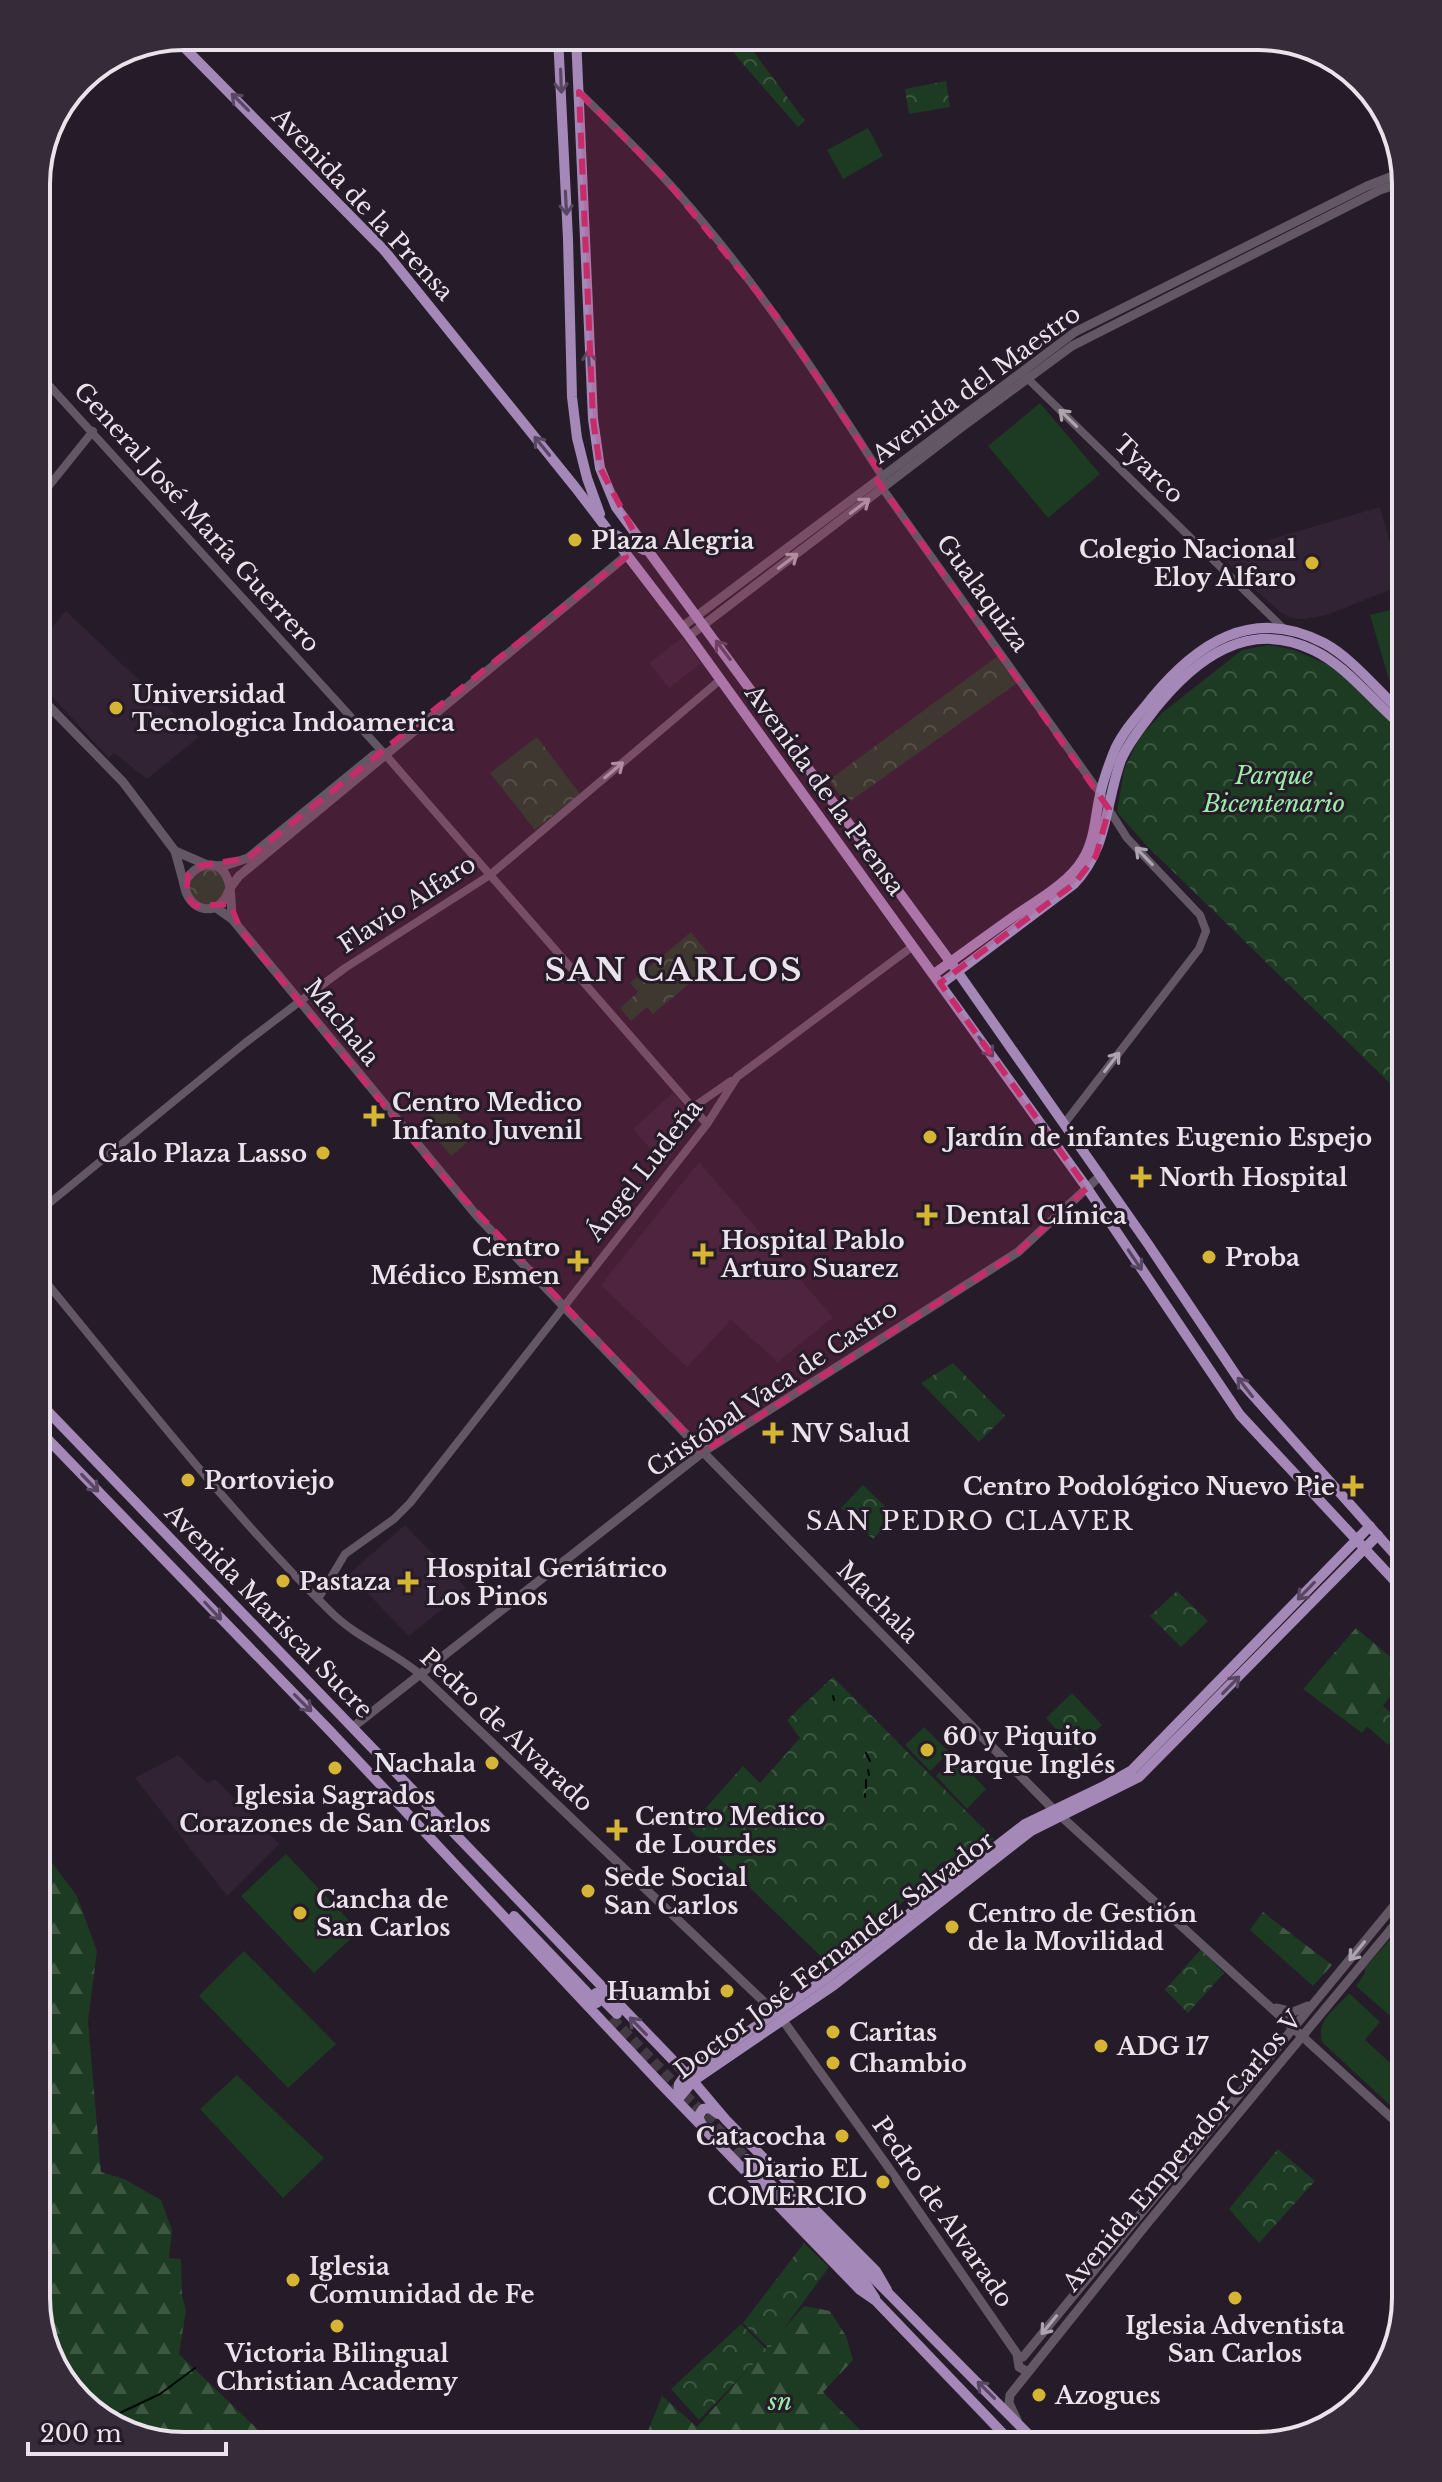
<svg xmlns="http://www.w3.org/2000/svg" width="1442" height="2482" font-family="'Libre Baskerville',serif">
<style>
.built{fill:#312234}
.grass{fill:#1c3b22}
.forest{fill:url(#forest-firs)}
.park{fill:url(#park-crowns)}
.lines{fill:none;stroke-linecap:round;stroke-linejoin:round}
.stream{stroke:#01080a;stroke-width:2}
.primary-tunnel{stroke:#433945;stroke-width:10;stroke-dasharray:10 5;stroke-linecap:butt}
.tertiary{stroke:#635765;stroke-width:8}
.secondary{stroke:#635765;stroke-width:9}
.primary{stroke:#a488b8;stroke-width:10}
.oneway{stroke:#584762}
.oneway2{stroke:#ada4af}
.marked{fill:#c62c69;fill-opacity:0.2;stroke:#c62c69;stroke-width:6;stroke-dasharray:16 10;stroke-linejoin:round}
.poi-dot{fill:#d7b534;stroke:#261b28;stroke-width:3}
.labels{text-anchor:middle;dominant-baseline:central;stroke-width:6;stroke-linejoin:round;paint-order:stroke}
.street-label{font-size:24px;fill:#eae3eb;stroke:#261b28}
.poi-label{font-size:24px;font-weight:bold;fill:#eae3eb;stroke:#261b28;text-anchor:start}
.park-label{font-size:24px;font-style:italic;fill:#9aeca8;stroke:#261b28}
.neighbourhood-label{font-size:26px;letter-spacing:2px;fill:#eae3eb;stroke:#261b28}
.district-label{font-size:32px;font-weight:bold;letter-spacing:2px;fill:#eae3eb;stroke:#261b28}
.rim{fill:none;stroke:#eae3eb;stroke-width:4}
</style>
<defs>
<pattern id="forest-firs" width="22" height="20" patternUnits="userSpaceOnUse" patternTransform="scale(2)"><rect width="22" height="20" fill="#1c3b22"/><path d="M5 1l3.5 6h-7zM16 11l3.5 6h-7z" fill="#3d5742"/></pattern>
<pattern id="park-crowns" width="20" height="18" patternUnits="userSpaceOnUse" patternTransform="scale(2)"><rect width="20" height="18" fill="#1c3b22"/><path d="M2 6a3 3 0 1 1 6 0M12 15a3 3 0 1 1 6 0" fill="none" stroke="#3d5742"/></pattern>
</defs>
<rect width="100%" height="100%" fill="#261b28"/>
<!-- built -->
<g class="built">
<polygon points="1380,507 1402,585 1327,615 1305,619 1291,618 1280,612 1235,572 1221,554"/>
<polygon points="66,611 199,737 147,779 114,753 109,758 36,679 36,645"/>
<polygon points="682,638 701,663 669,688 649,663"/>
<polygon points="673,1093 697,1120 665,1165 633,1129"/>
<polygon points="699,1162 833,1317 778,1362 731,1320 687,1367 601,1285"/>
<polygon points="405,1525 467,1589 409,1636 349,1574"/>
<polygon points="178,1755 207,1783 215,1779 279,1844 227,1896 135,1778"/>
</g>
<!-- grass -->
<g class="grass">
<polygon points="868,128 883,156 843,179 827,150"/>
<polygon points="1040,403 1100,474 1048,518 988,446"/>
<polygon points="1406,606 1406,675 1389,680 1370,615"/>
<polygon points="446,1102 475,1136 451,1156 422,1121"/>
<polygon points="924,1727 949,1752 930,1771 905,1745"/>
<polygon points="956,1757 986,1789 967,1809 936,1776"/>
<polygon points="286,1854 359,1931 314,1973 241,1896"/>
<polygon points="1392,1937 1406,1948 1406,1998 1389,2015 1356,1986 1365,1973 1365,1968"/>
<polygon points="244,1951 336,2044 288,2088 199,1996"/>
<path d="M1349,1993L1380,2022L1365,2040L1406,2077V2120L1322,2042C1316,2018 1336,2010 1349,1993Z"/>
<polygon points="237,2075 324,2158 283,2198 200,2109"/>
</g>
<!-- forest -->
<g class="forest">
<polygon points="1356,1628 1406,1670 1406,1676 1362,1733 1303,1689"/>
<polygon points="47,1856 77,1896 97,1951 88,2021 101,2172 124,2179 161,2200 172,2230 169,2258 181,2259 182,2296 186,2310 179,2354 275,2446 175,2446 102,2421 51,2363 36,2298 36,1860"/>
<polygon points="1263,1912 1332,1965 1313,1986 1250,1930"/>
<polygon points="804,2306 830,2311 846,2336 853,2360 823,2392 876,2446 642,2446 662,2396 697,2427"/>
</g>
<!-- park -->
<g class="park">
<polygon points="724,36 742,36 805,121 798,127 737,57"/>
<polygon points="946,81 950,107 909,114 905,89"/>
<polygon points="1269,645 1294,650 1338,669 1406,735 1406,1099 1146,845 1117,812 1124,770 1139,738 1162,713 1242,650"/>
<polygon points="998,656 1017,683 846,804 829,780"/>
<polygon points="537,737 580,794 535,830 490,773"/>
<path d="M208,867C223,872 227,879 225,895L209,906L192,899L188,881Z"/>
<polygon points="691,932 715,962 653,1014 647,1007 631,1021 620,1008 638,992 630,983"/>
<polygon points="953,1363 1005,1416 979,1442 921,1383"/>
<polygon points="863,1485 895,1516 873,1539 841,1508"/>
<polygon points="1177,1591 1208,1621 1181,1647 1150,1616"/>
<polygon points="833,1677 994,1839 941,1863 868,1937 831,1966 688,1828 743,1766 760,1783 800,1738 787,1720"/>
<polygon points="1072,1693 1102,1725 1076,1750 1046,1718"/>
<polygon points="1383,1706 1404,1724 1388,1745 1367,1726"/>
<polygon points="1201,1949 1224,1973 1188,2013 1165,1990"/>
<polygon points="1278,2149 1315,2181 1259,2243 1229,2209"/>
<polygon points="804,2243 829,2267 769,2349 743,2323"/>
<polygon points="741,2324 767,2350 699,2420 671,2389"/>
</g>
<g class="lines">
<!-- stream -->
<g class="stream">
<polyline points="833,1696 834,1700"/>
<polyline points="866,1753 870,1761"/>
<polyline points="868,1770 869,1775"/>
<polyline points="866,1780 866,1788"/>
<polyline points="865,1797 865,1794"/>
<polyline points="103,2421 160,2394 195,2368"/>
</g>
<!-- primary-tunnel -->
<polyline class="primary-tunnel" points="612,2018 747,2159"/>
<!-- tertiary -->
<g class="tertiary">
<path d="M579,92C623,135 667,178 706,226C772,305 827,390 882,476L883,489L1102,796"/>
<polyline points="36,371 390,760 707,1124"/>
<polyline points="1024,375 1284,629"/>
<polyline points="36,502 93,431"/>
<polyline points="692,1108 731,1081"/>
<polyline points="1064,1124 1199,949 1206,931 1200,915 1127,838 1108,808"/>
<polyline points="36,1214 245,1043 303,999 345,968 490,875 720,680"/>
<path d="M36,1270C132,1386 224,1507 331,1612C357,1638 393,1651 421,1675"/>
<polyline points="318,1599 345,1554 394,1519 410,1503 707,1124 737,1077 913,946"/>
</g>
<!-- secondary -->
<g class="secondary">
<polyline points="682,627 1075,332 1367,186 1403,172"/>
<polyline points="689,636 962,427 1072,346 1380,190 1405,182"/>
<polyline points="36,693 123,782 175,851 184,884"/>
<polyline points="175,851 205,864"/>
<polyline points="215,866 227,865 248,858 374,755 385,753"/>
<polyline points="230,888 239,876 626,556"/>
<path d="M229,891C218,919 188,912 184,884C192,865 219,854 228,880C232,891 231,907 232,919"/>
<polyline points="215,907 232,919 477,1216 703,1452 1053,1809 1406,2131"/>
<polyline points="421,1675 782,2019 886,2164 1017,2354 1019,2367 1028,2372"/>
<polyline points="353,1727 703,1452 1018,1252 1101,1175"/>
<polyline points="1276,2008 1293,2012 1308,2006"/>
<polyline points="1023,2357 1406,1891"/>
<polyline points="1017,2420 1009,2403 1010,2395 1146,2225 1406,1911"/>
</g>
<!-- primary -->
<g class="primary">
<polyline points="558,36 568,239 572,397 577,438 587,478 600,514"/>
<polyline points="576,36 593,419 600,468 616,507 957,971 1148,1244 1240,1381 1406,1567"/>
<polyline points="175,38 384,250 575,487 689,636 1087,1188 1240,1415 1406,1593"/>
<polyline points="612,533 644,550"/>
<path d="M934,974C960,955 986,936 1013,917C1036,901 1068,884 1083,859C1095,840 1095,816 1100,795C1103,781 1108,767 1113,754C1121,733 1137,717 1151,699C1196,644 1252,605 1324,643C1355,660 1379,693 1406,716"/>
<path d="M941,984L1074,884C1108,849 1105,804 1121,760C1129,741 1143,725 1155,709C1194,660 1247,618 1313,650C1349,667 1374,704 1406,729"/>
<polyline points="36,1399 693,2081 726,2120 876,2271 887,2290"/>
<polyline points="36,1427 331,1732 660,2083 860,2290 876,2301 1015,2446"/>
<polyline points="514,1916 597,2003"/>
<polyline points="596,1993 617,2014"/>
<polyline points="678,2099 693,2081 834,1985 1031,1831 1139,1777 1378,1535"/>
<polyline points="677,2100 679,2084 686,2074 828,1977 1025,1824 1104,1786 1132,1770 1370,1526"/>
<polyline points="702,2125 698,2117 703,2109 710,2108 718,2114"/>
<polyline points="747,2159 866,2284 875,2298"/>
<polyline points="789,2193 1040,2446"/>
</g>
</g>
<!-- one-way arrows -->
<defs><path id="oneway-shaft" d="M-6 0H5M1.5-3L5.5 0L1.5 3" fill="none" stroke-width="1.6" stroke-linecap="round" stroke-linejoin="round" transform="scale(2)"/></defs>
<g class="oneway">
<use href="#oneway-shaft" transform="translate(561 81) rotate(88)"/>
<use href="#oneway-shaft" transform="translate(240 102) rotate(-135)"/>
<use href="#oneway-shaft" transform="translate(566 203) rotate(87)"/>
<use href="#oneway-shaft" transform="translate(589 362) rotate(-93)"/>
<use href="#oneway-shaft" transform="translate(542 446) rotate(-129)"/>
<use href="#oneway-shaft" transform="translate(723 650) rotate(-127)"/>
<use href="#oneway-shaft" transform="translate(986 1047) rotate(54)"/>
<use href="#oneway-shaft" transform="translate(1135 1260) rotate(56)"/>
<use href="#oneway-shaft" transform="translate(1245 1387) rotate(-128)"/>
<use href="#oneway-shaft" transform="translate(90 1483) rotate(46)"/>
<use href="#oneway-shaft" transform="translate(1306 1591) rotate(134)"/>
<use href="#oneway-shaft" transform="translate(213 1611) rotate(47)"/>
<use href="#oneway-shaft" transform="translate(1231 1685) rotate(-46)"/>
<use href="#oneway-shaft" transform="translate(303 1703) rotate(45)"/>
<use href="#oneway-shaft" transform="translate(638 2026) rotate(-134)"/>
<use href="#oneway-shaft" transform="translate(986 2390) rotate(-135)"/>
</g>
<g class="oneway2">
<use href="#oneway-shaft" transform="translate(1068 418) rotate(-136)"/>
<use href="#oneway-shaft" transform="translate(860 506) rotate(-37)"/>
<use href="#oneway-shaft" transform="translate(788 561) rotate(-37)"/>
<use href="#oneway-shaft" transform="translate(614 770) rotate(-40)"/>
<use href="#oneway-shaft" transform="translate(1144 856) rotate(-134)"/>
<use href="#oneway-shaft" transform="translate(1112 1062) rotate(-52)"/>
<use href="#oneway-shaft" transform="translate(1357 1951) rotate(129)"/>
<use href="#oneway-shaft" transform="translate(1049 2325) rotate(129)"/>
</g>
<!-- marked area -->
<path class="marked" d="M579,92L666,180L779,319L882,476L877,480L1109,809L1096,856L1074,884L940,983L1087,1188L1018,1252L703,1452L438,1171L241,931L230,904L195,906L186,895L188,875L199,866L248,858L626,557L617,543L633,530L600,468L593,419Z"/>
<!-- markers -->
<g class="poi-dot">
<circle cx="575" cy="540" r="8"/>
<circle cx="1312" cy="563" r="8"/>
<circle cx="116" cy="708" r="8"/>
<path d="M370 1104h8v8h8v8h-8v8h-8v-8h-8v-8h8z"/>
<circle cx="930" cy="1137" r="8"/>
<circle cx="323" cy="1153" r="8"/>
<path d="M1137 1165h8v8h8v8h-8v8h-8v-8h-8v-8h8z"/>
<path d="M923 1203h8v8h8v8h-8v8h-8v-8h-8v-8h8z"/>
<path d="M699 1242h8v8h8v8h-8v8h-8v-8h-8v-8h8z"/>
<circle cx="1209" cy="1257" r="8"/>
<path d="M574 1249h8v8h8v8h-8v8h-8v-8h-8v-8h8z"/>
<path d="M769 1421h8v8h8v8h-8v8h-8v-8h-8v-8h8z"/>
<circle cx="188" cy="1480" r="8"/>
<path d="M1349 1474h8v8h8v8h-8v8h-8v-8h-8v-8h8z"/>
<circle cx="283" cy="1581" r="8"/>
<path d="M404 1570h8v8h8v8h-8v8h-8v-8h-8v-8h8z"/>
<circle cx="927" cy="1750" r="8"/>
<circle cx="492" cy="1763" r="8"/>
<circle cx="335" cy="1768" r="8"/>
<path d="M613 1818h8v8h8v8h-8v8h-8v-8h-8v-8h8z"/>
<circle cx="588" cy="1891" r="8"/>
<circle cx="300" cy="1913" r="8"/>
<circle cx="952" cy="1927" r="8"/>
<circle cx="727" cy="1991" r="8"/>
<circle cx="833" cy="2032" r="8"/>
<circle cx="1101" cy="2046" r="8"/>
<circle cx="833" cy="2063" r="8"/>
<circle cx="842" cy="2136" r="8"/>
<circle cx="883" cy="2182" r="8"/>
<circle cx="293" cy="2280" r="8"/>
<circle cx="1235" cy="2298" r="8"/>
<circle cx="337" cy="2326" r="8"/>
<circle cx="1039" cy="2395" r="8"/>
</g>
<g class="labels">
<!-- street labels -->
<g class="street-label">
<text transform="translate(363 204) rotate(47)">Avenida de la Prensa</text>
<text transform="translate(976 384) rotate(-36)">Avenida del Maestro</text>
<text transform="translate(1149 469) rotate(44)">Tyarco</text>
<text transform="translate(197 517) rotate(48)">General José María Guerrero</text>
<text transform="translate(983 593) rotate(54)">Gualaquiza</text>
<text transform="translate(825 790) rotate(54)">Avenida de la Prensa</text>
<text transform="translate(407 904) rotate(-33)">Flavio Alfaro</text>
<text transform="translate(342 1022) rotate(51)">Machala</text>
<text transform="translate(644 1170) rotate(-52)">Ángel Ludeña</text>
<text transform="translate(772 1388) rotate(-34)">Cristóbal Vaca de Castro</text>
<text transform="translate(878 1602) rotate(45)">Machala</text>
<text transform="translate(269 1611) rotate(46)">Avenida Mariscal Sucre</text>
<text transform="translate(507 1730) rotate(43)">Pedro de Alvarado</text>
<text transform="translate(834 1955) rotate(-37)">Doctor José Fernandez Salvador</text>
<text transform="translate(1182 2151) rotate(-50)">Avenida Emperador Carlos V</text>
<text transform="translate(943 2212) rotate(55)">Pedro de Alvarado</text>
</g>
<!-- poi labels -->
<g class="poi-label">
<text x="591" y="540">Plaza Alegria</text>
<text x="1296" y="549" text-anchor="end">Colegio Nacional<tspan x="1296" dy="28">Eloy Alfaro</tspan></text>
<text x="132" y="694">Universidad<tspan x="132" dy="28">Tecnologica Indoamerica</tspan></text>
<text x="392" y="1102">Centro Medico<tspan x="392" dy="28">Infanto Juvenil</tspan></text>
<text x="946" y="1137">Jardín de infantes Eugenio Espejo</text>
<text x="307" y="1153" text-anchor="end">Galo Plaza Lasso</text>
<text x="1159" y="1177">North Hospital</text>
<text x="945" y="1215">Dental Clínica</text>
<text x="721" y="1240">Hospital Pablo<tspan x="721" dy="28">Arturo Suarez</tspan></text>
<text x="560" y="1247" text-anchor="end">Centro<tspan x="560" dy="28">Médico Esmen</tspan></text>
<text x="1225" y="1257">Proba</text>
<text x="791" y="1433">NV Salud</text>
<text x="204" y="1480">Portoviejo</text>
<text x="1335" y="1486" text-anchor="end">Centro Podológico Nuevo Pie</text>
<text x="426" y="1568">Hospital Geriátrico<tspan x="426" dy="28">Los Pinos</tspan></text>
<text x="299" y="1581">Pastaza</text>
<text x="943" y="1736">60 y Piquito<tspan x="943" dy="28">Parque Inglés</tspan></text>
<text x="476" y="1763" text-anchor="end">Nachala</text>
<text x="335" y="1795" text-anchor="middle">Iglesia Sagrados<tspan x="335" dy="28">Corazones de San Carlos</tspan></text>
<text x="635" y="1816">Centro Medico<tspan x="635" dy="28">de Lourdes</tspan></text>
<text x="604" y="1877">Sede Social<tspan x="604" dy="28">San Carlos</tspan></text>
<text x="316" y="1899">Cancha de<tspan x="316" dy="28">San Carlos</tspan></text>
<text x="968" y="1913">Centro de Gestión<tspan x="968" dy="28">de la Movilidad</tspan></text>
<text x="711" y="1991" text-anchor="end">Huambi</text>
<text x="849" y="2032">Caritas</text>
<text x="1117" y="2046">ADG 17</text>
<text x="849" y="2063">Chambio</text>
<text x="826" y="2136" text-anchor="end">Catacocha</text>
<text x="867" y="2168" text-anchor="end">Diario EL<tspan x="867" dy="28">COMERCIO</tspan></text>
<text x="309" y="2266">Iglesia<tspan x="309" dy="28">Comunidad de Fe</tspan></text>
<text x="1235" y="2325" text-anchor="middle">Iglesia Adventista<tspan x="1235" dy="28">San Carlos</tspan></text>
<text x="337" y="2353" text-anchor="middle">Victoria Bilingual<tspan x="337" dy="28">Christian Academy</tspan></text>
<text x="1055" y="2395">Azogues</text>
</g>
<!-- park labels -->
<g class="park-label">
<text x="1274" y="775">Parque<tspan x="1274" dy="28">Bicentenario</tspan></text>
<text x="780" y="2401">sn</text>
</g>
<!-- neighbourhood labels -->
<g class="neighbourhood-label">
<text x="970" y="1521">SAN PEDRO CLAVER</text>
</g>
<!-- district labels -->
<g class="district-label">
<text x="674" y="970">SAN CARLOS</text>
</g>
</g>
<!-- crop -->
<path d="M0 0H1442V2482H0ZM184 50H1258A134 134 0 0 1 1392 184V2298A134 134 0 0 1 1258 2432H184A134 134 0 0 1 50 2298V184A134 134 0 0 1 184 50Z" fill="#362b38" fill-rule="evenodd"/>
<path class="rim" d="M184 50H1258A134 134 0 0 1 1392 184V2298A134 134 0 0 1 1258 2432H184A134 134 0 0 1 50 2298V184A134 134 0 0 1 184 50Z"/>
<!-- scale -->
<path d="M28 2442v12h198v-12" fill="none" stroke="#eae3eb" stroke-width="4"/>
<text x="40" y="2442" font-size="24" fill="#eae3eb" stroke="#261b28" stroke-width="6" paint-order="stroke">200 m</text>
</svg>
